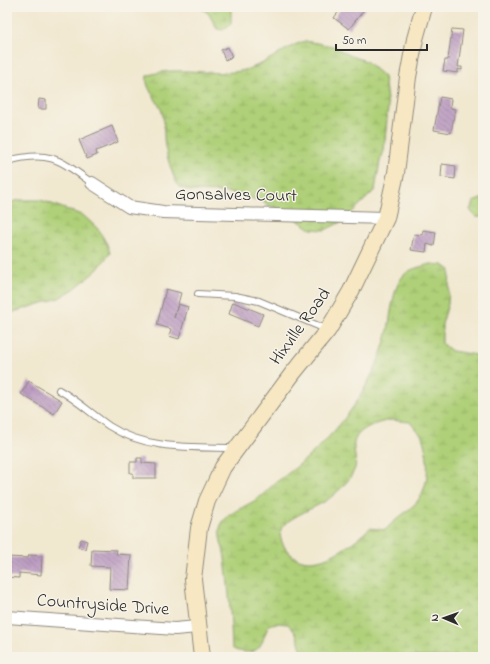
<svg xmlns="http://www.w3.org/2000/svg" width="490" height="664" font-family="'Indie Flower',sans-serif">
<style>
.wetland{fill:url(#wetland-marsh);stroke:#6d7e52;fill-rule:evenodd}
.building{fill:url(#building-back-hatch)}
.lines{fill:none;stroke-linecap:round;stroke-linejoin:round}
.lane-casing{stroke:#8e8a7e;stroke-width:8}
.street-casing{stroke:#8e8a7e;stroke-width:14}
.secondary-casing{stroke:#8e8a7e;stroke-width:18}
.lane{stroke:#fff;stroke-width:6}
.street{stroke:#fff;stroke-width:12}
.secondary{stroke:#f7e8c3;stroke-width:16}
.labels{text-anchor:middle;dominant-baseline:central;stroke-width:3;stroke-linejoin:round;paint-order:stroke}
.street-label{font-size:18px;fill:#2b2b2b;stroke:#f7f3e8}
</style>
<defs>
<pattern id="wetland-marsh" width="20" height="14" patternUnits="userSpaceOnUse"><rect width="20" height="14" fill="#afd078"/><path d="M1 5h8M5 5V1M11 12h8M15 12V8" fill="none" stroke="#97b368"/></pattern>
<pattern id="building-back-hatch" width="6" height="6" patternUnits="userSpaceOnUse"><rect width="6" height="6" fill="#bb9bc1"/><path d="M-1 5l2 2M0 0l6 6M5-1l2 2" fill="none" stroke="#987f9d"/></pattern>
</defs>
<rect width="100%" height="100%" fill="#f7f3e8"/>
<filter id="ink" filterUnits="userSpaceOnUse"><feTurbulence type="fractalNoise" baseFrequency=".025" numOctaves="2"/><feDisplacementMap in="SourceGraphic" scale="8" xChannelSelector="R" yChannelSelector="G"/><feConvolveMatrix kernelMatrix="1 2 1 2 8 2 1 2 1" color-interpolation-filters="sRGB"/></filter>
<filter id="wash" filterUnits="userSpaceOnUse"><feTurbulence type="fractalNoise" baseFrequency=".012" numOctaves="4" result="noise"/><feDisplacementMap in="SourceGraphic" scale="16" xChannelSelector="R" yChannelSelector="G"/><feGaussianBlur stdDeviation="0.9" result="paint"/><feColorMatrix in="noise" values="0 0 0 0 0 0 0 0 0 0 0 0 0 0 0 0 0 1.4 0 .05"/><feComposite in="paint" operator="in"/></filter>
<g filter="url(#wash)">
<rect width="100%" height="100%" fill="#f1e8d0"/>
<!-- wetland -->
<g class="wetland">
<polygon points="200,7 231,7 231,24 223,30 217,29 209,14"/>
<path d="M305,41L333,46L351,56L366,61L384,77L388,108L384,151L380,161L375,190L343,221L325,230L311,229L290,215L258,200L226,192L191,191L179,187C172,175 168,160 165,146C163,135 165,123 162,112C159,101 144,88 147,76C178,64 214,78 245,70C267,64 283,48 305,41Z"/>
<polygon points="483,198 483,217 476,217 470,210 473,202"/>
<polygon points="20,200 41,200 84,216 98,229 107,244 110,253 97,270 74,289 59,298 7,314 7,203"/>
<path d="M431,264L443,265L450,270L448,304L442,324V344L452,351L483,356V657H304C298,643 301,637 288,624L276,623L269,625C262,638 263,654 244,652C240,651 236,651 232,648C231,618 229,588 225,558C224,548 218,538 220,528C224,513 246,507 257,499C264,495 269,488 275,483C305,462 330,439 351,410C367,387 380,361 387,334C391,318 392,288 403,276C410,268 421,267 431,264ZM390,420L410,422L417,431L421,434C429,455 432,485 415,504C406,513 394,520 385,530L370,528C351,545 310,579 286,549C282,544 279,536 281,529C286,518 317,507 327,500C337,493 351,480 355,468C357,460 353,451 354,443C357,428 377,423 390,420Z"/>
</g>
<g id="blocks">
<!-- building -->
<g class="building">
<polygon points="342,7 366,7 349,29 334,18"/>
<polygon points="452,29 463,30 458,67 462,67 462,70 458,69 458,73 443,71 445,60 448,60"/>
<polygon points="228,47 232,57 225,60 221,50"/>
<polygon points="440,97 451,99 450,108 455,109 451,133 434,130"/>
<polygon points="39,99 46,100 46,109 38,109"/>
<polygon points="112,126 118,142 96,151 97,155 87,159 79,140"/>
<polygon points="442,164 456,166 455,179 441,177"/>
<polygon points="423,230 436,232 434,246 427,244 426,252 411,250 414,234 422,235"/>
<polygon points="166,289 181,293 174,318 178,304 188,307 179,339 169,336 171,329 157,325"/>
<polygon points="233,302 263,314 258,326 229,314"/>
<polygon points="29,381 62,401 54,414 21,394"/>
<polygon points="137,458 142,458 142,463 156,464 156,478 133,478 133,473 130,473 130,462 137,462"/>
<polygon points="81,539 87,541 85,549 78,547"/>
<polygon points="92,549 117,550 116,554 131,555 129,590 109,589 110,567 91,566"/>
<polygon points="29,555 42,556 41,575 19,573 19,578 7,577 7,557 28,558"/>
</g>
</g>
</g>
<g filter="url(#ink)">
<use href="#blocks" fill-opacity="0" stroke="#8e8a7e" stroke-width="1"/>
<g class="lines">
<defs>
<g id="lane">
<path d="M7,161C49,150 59,159 92,183"/>
<polyline points="198,294 235,296 259,301 328,330"/>
<path d="M59,390C77,400 92,414 109,426C146,450 192,447 234,448"/>
</g>
<g id="street">
<polyline points="92,183 129,207 163,212 386,218"/>
<polyline points="7,617 175,629 197,627"/>
</g>
<polyline id="secondary" points="202,657 193,579 199,528 207,501 223,467 293,373 328,330 351,291 386,218 396,173 408,77 415,39 424,7"/>
</defs>
<!-- lane casing -->
<use href="#lane" class="lane-casing"/>
<!-- street casing -->
<use href="#street" class="street-casing"/>
<!-- secondary casing -->
<use href="#secondary" class="secondary-casing"/>
<!-- lane -->
<use href="#lane" class="lane"/>
<!-- street -->
<use href="#street" class="street"/>
<!-- secondary -->
<use href="#secondary" class="secondary"/>
</g>
</g>
<g class="labels">
<!-- street labels -->
<g class="street-label">
<text transform="translate(236 196) rotate(1)">Gonsalves Court</text>
<text transform="translate(301 327) rotate(-54)">Hixville Road</text>
<text transform="translate(103 606) rotate(4)">Countryside Drive</text>
</g>
</g>
<!-- margin -->
<rect width="490" height="664" fill="none" stroke="#f7f3e8" stroke-width="24"/>
<!-- north arrow -->
<g transform="translate(444 618) rotate(272)" stroke="#f7f3e8" stroke-width="3" paint-order="stroke">
<path d="M0-3L7 15L0 10L-7 15Z" fill="#2b2b2b"/>
<text y="-6" font-size="11" font-weight="bold" text-anchor="middle" fill="#2b2b2b">N</text>
</g>
<!-- scale -->
<path d="M336 44v6h91v-6" fill="none" stroke="#2b2b2b" stroke-width="2"/>
<text x="342" y="44" font-size="12" fill="#2b2b2b" stroke="#f7f3e8" stroke-width="3" paint-order="stroke">50 m</text>
</svg>
